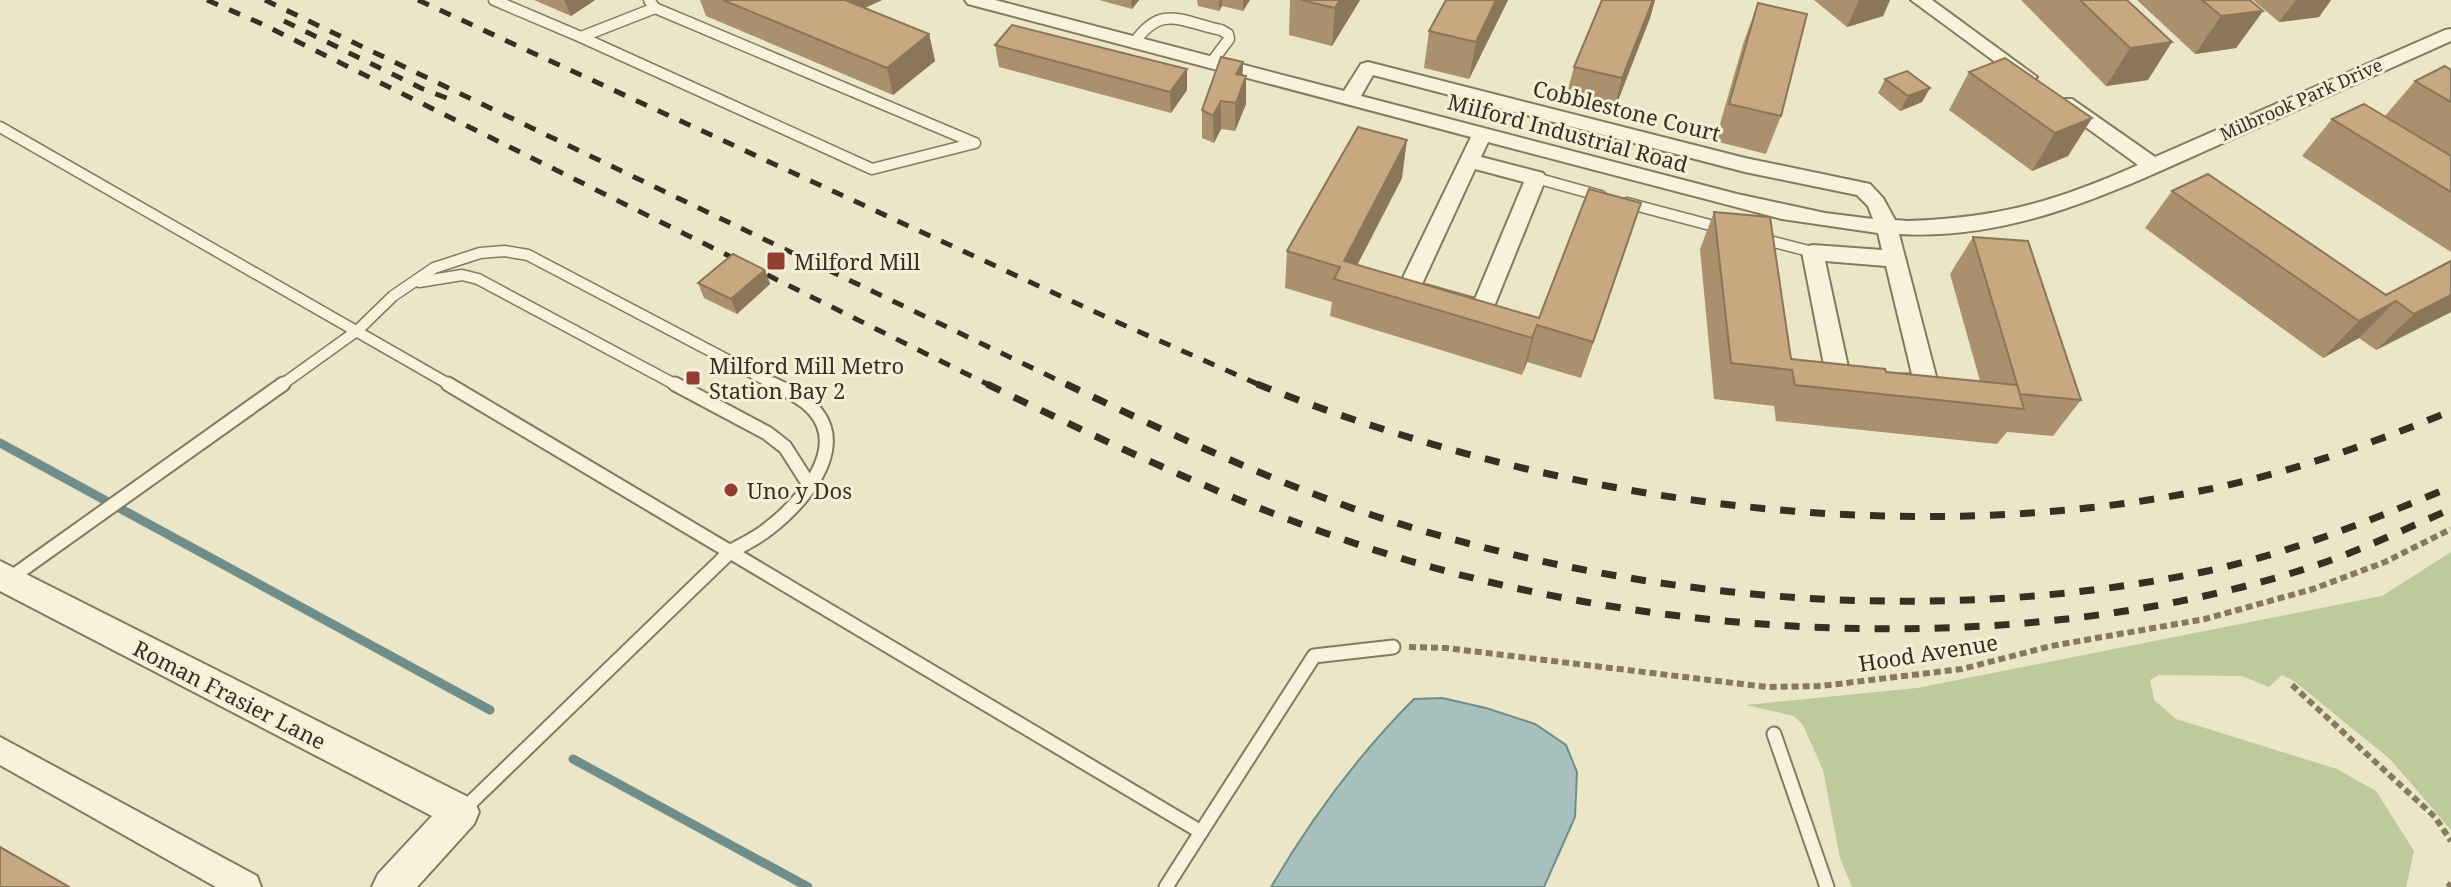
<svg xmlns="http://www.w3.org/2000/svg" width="2451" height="887" font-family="'Noto Serif',serif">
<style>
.green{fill:#bec99c}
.water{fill:#a8c0bc;stroke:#6f8e8b;stroke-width:2}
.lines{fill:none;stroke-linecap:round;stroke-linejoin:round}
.stream{stroke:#6f8e8b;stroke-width:9}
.service-far1-casing{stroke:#86795e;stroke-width:13}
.service-casing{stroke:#86795e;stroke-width:17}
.minor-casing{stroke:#86795e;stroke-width:4}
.tertiary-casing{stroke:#86795e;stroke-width:4}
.path{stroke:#86795e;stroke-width:6;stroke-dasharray:7 4;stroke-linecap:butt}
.service-far1{stroke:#f7f2db;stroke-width:10}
.service{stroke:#f7f2db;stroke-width:13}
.minor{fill:#f7f2db;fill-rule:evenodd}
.tertiary{fill:#f7f2db;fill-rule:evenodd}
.rail-far1{stroke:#382f21;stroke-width:5;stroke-dasharray:12 12;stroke-linecap:butt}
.rail{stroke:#382f21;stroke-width:7;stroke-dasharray:15 15;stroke-linecap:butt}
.wall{fill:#ab906e}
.shaded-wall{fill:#8b765a}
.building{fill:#c7a880;stroke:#8b765a;stroke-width:2}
.poi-dot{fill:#923f32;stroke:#f4efd7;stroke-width:3}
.labels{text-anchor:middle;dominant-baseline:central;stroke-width:6;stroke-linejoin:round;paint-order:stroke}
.far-street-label{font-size:18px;fill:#382f21;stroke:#f4efd7}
.street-label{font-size:22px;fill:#382f21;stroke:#f4efd7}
.poi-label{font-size:22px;fill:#382f21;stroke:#f4efd7;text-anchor:start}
</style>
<rect width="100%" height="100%" fill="#ece6c8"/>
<!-- green -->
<polygon class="green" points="2451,552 2451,830 2390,759 2294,681 2282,675 2269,687 2242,676 2159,675 2150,680 2154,700 2176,719 2337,769 2376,791 2414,851 2406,887 1852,887 1840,858 1823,770 1803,725 1794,716 1746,705 1917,688 2382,596"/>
<!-- water -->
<path class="water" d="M1442,698L1486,708L1535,724L1566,745L1577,772L1575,817L1544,887H1271C1312,817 1357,756 1414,699Z"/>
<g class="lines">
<!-- stream -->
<g class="stream">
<polyline points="0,443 490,710"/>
<polyline points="573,759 808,887"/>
</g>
<defs>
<g id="service-far1">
<polyline points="494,0 581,37 655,8"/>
<polyline points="581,37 872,169 975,143 655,8 649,0"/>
<path d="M1134,43C1161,4 1180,21 1221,30L1228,34L1229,39L1211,63"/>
<polyline points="0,127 452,386"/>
<polyline points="1536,178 1601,196"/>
<polyline points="1627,203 1725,229"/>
<polyline points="1758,238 1813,252"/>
<polyline points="419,282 462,275 478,279 678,386"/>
<polyline points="280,386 358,330 393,296 434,268 480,253 504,251 528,255 777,386"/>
</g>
<g id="service">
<polyline points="448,384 1201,832 1314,656 1393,647"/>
<polyline points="675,384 767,433 785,447 810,486"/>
<polyline points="9,579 283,384"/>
<polyline points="1774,734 1827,887"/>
<path d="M463,810L731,551C744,544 757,538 768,529C799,505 850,450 814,410C804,398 787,391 773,384"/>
<polyline points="1166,887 1201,832"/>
</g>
<g id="minor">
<path d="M965,0H995L1344,91L1361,64L1368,62L1745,158L1870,184L1883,198L1895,220L1908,221C1999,218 2057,201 2138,165L2058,107L2055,103L2058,99H2072L2155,157L2445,30L2451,29V41C2375,75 2299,109 2223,143C2119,189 2017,241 1899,234L1938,384L1934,390L1926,393L1893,387L1889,381L1893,375L1912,374L1886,266L1825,261L1848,367L1864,371L1868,377L1864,383L1856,386L1830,381L1826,375L1802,252L1805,247L1813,245L1882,250L1878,233L1782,219L1488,142L1481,157L1543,173L1546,178L1493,309L1490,315L1482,317L1401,294L1398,288L1471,137L968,4ZM1373,75L1745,172L1857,195L1868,206L1873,219L1825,213L1737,194L1361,96ZM1475,169L1524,182L1475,299L1422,284Z"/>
<polygon points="1911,0 1932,0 2037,77 2028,83 2021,81"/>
<polygon points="0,737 257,876 261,887 216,887 0,765"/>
</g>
<polygon id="tertiary" points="0,561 474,800 479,812 474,824 417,887 372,887 378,874 432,816 0,591"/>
</defs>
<!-- service-far1 casing -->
<use href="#service-far1" class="service-far1-casing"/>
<!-- service casing -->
<use href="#service" class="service-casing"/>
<!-- minor casing -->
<use href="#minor" class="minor-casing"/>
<!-- tertiary casing -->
<use href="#tertiary" class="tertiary-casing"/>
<!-- path -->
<g class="path">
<polyline points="1409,647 1446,648 1767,687 1821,686 1962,669 2051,646 2205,619 2313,589 2385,562 2451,529"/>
<polyline points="2292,685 2435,817 2451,841"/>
<polyline points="2448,887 2451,883"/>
</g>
<!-- service-far1 -->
<use href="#service-far1" class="service-far1"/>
<!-- service -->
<use href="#service" class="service"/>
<!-- minor -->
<use href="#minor" class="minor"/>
<!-- tertiary -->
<use href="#tertiary" class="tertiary"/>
<!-- rail-far1 -->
<g class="rail-far1">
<polyline points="207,0 262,24 991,386"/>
<polyline points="265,0 1070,386"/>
<polyline points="418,0 1117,322 1262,386"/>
<polyline points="284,21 423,89 457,102"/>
</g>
<!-- rail -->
<g class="rail">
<path d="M987,384C1124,451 1263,517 1410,561C1689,643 2039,658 2317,565C2362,550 2407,528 2451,509"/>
<path d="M1066,384C1168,433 1270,481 1378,517C1639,601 1929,627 2198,573C2286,555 2369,521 2451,487"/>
<path d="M1257,384C1550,501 1893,552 2205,490C2290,473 2371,444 2451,411"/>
</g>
</g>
<!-- wall -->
<g class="wall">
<polygon points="534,0 595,0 571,16"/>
<polygon points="700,0 882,0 865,8 929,34 935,61 893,95 706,16"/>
<polygon points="1099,0 1139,0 1132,9"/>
<polygon points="1197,0 1250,0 1243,11 1222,6 1219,11 1198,6"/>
<polygon points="1290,0 1360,0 1332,46 1289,35"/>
<polygon points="1508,0 1469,79 1424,68 1429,31"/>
<polygon points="1602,0 1655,0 1650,18 1612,116 1564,104 1574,67"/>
<polygon points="1814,0 1890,0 1883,16 1847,27"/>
<polygon points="2021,0 2127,0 2148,80 2106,86"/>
<polygon points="2137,0 2250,0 2263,11 2236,48 2195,54"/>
<polygon points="2253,0 2331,0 2319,17 2279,22"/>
<polygon points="1758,3 1781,116 1766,154 1715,141 1744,41"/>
<polygon points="995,45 1187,90 1171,113 999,67"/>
<polygon points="1243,62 1242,75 1246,76 1246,104 1235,131 1221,129 1214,143 1202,138 1202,110"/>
<polygon points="2451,70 2451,252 2302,156 2332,119 2385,116 2415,81"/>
<polygon points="1969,72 2092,118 2068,156 2032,171 1949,110"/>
<polygon points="1885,79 1930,88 1922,102 1900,111 1878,93"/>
<polygon points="1402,178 1357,265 1539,318 1641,203 1581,378 1527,362 1522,375 1330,316 1332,302 1285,288 1287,251"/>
<polygon points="2172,191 2386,295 2451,312 2376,350 2359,338 2323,358 2145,228"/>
<polygon points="1714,212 1791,359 1886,372 1980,381 1950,274 1973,237 2081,400 2053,436 2007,432 1997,444 1776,421 1774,406 1714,399 1700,249"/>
<polygon points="765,270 770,284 737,314 704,298 698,283"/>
</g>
<!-- shaded-wall -->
<g class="shaded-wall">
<polygon points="564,0 595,0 571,16"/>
<polygon points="850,0 882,0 853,13"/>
<polygon points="1131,0 1139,0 1132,9"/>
<polygon points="1219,0 1222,0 1222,6 1219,11"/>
<polygon points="1243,0 1250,0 1243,11"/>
<polygon points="1340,0 1360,0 1332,46 1335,8"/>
<polygon points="1496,0 1508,0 1469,79 1476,42"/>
<polygon points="1653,0 1655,0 1650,18 1612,116 1622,78"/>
<polygon points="1859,0 1890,0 1883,16 1847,27"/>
<polygon points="2296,0 2331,0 2319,17 2279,22"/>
<polygon points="2263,11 2236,48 2195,54 2221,16"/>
<polygon points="929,34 935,61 893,95 887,68"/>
<polygon points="2172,42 2148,80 2106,86 2130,48"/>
<polygon points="1243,62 1242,86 1246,76 1246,104 1235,131 1236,74"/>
<polygon points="1187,69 1187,90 1171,113 1170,92"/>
<polygon points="1930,88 1922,102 1900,111 1908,96"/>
<polygon points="1221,101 1221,129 1214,143 1213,116"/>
<polygon points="2092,118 2068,156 2032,171 2055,133"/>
<polygon points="1407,140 1402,178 1348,283 1344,261"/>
<polygon points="1641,203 1629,240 1581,378 1593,342"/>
<polygon points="765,270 770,284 737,314 731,299"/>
<polygon points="2451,295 2451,312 2376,350 2414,314"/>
<polygon points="2396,301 2359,338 2323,358 2359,321"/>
<polygon points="1537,325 1527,362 1522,375 1532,338"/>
<polygon points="0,846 71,887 69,887 0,847"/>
</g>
<!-- building -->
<g class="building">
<polygon points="723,0 845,0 929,34 887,68"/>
<polygon points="1301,0 1340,0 1335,8"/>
<polygon points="1446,0 1496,0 1476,42 1429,31"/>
<polygon points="1602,0 1653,0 1622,78 1574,67"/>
<polygon points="2080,0 2127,0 2172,42 2130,48"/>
<polygon points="2202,0 2250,0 2263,11 2221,16"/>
<polygon points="1758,3 1807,14 1781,116 1729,104"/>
<polygon points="1012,25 1187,69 1170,92 995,45"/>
<polygon points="1221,57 1243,62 1236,74 1246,76 1236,103 1221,101 1213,116 1202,110"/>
<polygon points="2005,58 2092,118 2055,133 1969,72"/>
<polygon points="2445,66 2451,70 2451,102 2415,81"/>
<polygon points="1907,71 1930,88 1908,96 1885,79"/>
<polygon points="2364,104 2451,156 2451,192 2332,119"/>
<polygon points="1358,127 1407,140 1344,261 1539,318 1589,189 1641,203 1593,342 1537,325 1532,338 1334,279 1340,267 1287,251"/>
<polygon points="2208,174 2386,295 2451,261 2451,295 2414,314 2396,301 2359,321 2172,191"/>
<polygon points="1714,212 1770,217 1791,359 1885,369 1886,372 2017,385 2024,409 1795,385 1792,370 1731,363"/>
<polygon points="1973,237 2028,241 2081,400 2020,394"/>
<polygon points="733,254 765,270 731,299 698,283"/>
<polygon points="0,847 69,887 0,887"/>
</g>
<!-- markers -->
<g class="poi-dot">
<rect x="766" y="251" width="20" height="20" rx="4"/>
<rect x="685" y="370" width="16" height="16" rx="4"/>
<circle cx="731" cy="490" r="8"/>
</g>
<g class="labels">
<!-- far-street labels -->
<g class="far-street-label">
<text transform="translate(2301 99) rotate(-24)">Milbrook Park Drive</text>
</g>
<!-- street labels -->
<g class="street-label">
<text transform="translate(1627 110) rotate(14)">Cobblestone Court</text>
<text transform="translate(1568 132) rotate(15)">Milford Industrial Road</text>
<text transform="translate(1928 652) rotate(-9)">Hood Avenue</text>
<text transform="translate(230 694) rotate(27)">Roman Frasier Lane</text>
</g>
<!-- poi labels -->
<g class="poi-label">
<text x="794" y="261">Milford Mill</text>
<text x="709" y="365">Milford Mill Metro<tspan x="709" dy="25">Station Bay 2</tspan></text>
<text x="747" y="490">Uno y Dos</text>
</g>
</g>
</svg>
